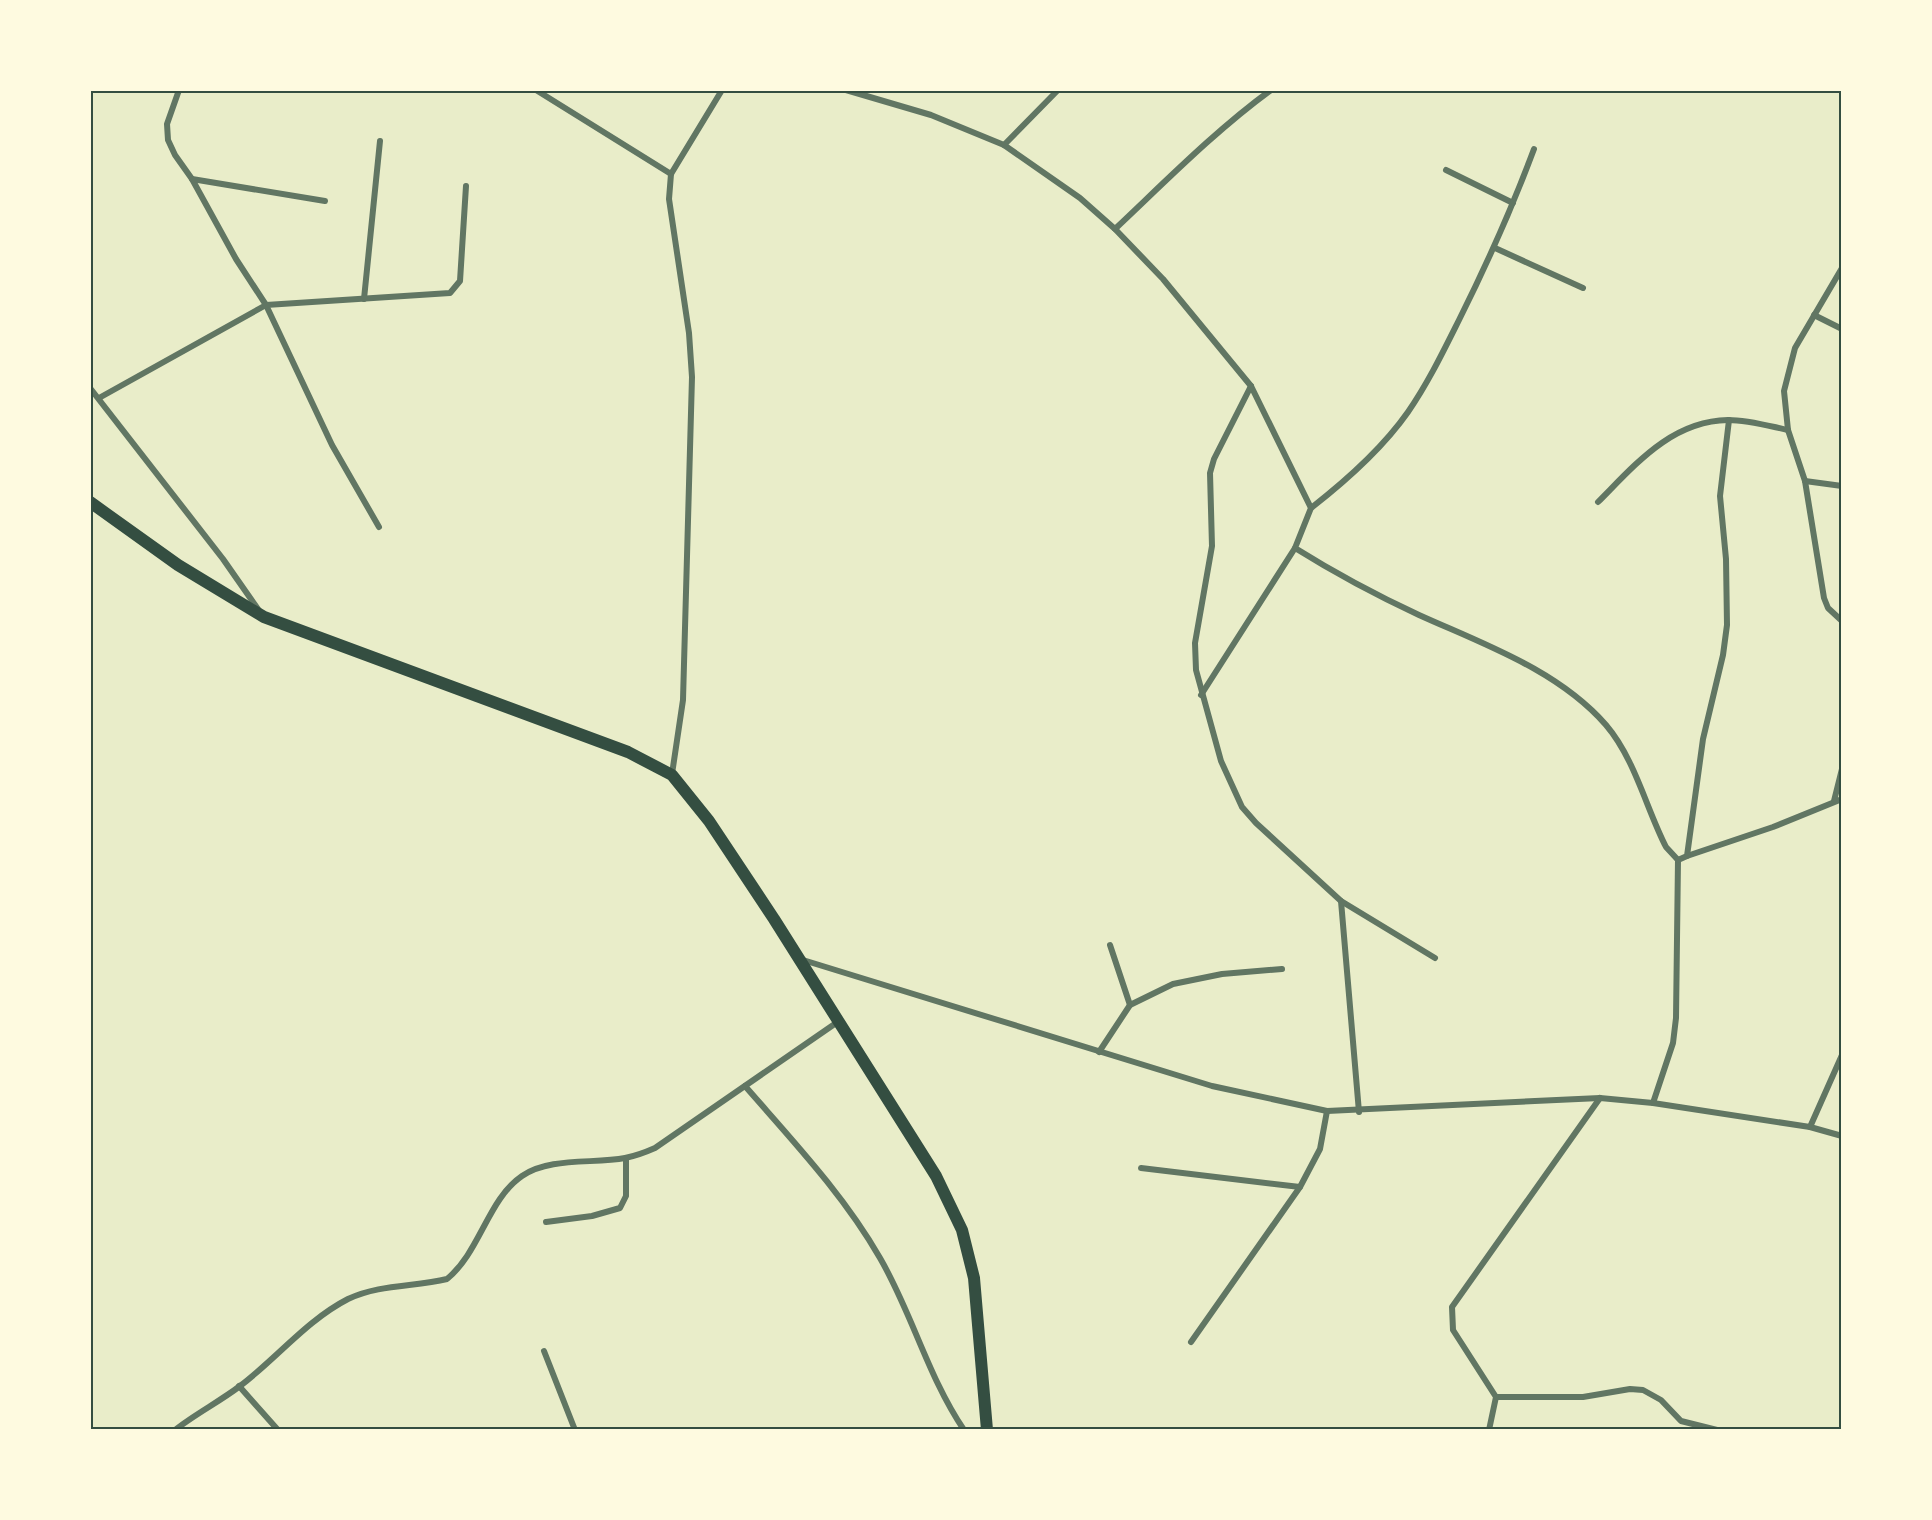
<svg xmlns="http://www.w3.org/2000/svg" width="1932" height="1520" font-family="'Roboto Condensed',sans-serif">
<style>
.lines{fill:none;stroke-linecap:round;stroke-linejoin:round}
.minor{stroke:#617663;stroke-width:6}
.secondary{stroke:#344e41;stroke-width:12}
.neatline{fill:none;stroke:#344e41;stroke-width:2}
</style>
<rect width="100%" height="100%" fill="#e9edc9"/>
<g class="lines">
<!-- minor -->
<g class="minor">
<polyline points="179,90 167,124 168,140 175,155 192,179 236,259 266,305 332,445 379,527"/>
<polyline points="536,90 671,174"/>
<path d="M846,90L931,115L1004,145L1080,198L1115,229L1163,279L1251,386L1311,508L1295,548C1335,573 1376,595 1419,615C1483,644 1558,670 1606,725C1635,759 1646,808 1666,847L1678,860L1676,1018L1673,1043L1653,1103"/>
<polyline points="1004,145 1058,90"/>
<polyline points="1446,170 1513,203"/>
<polyline points="192,179 325,201"/>
<path d="M1115,229C1166,181 1215,131 1271,90"/>
<polyline points="1495,248 1583,288"/>
<polyline points="1842,268 1795,348 1784,391 1788,430 1805,481 1824,598 1828,608 1842,621"/>
<polyline points="364,299 380,141"/>
<polyline points="1814,315 1842,329"/>
<polyline points="1251,386 1214,459 1210,473 1212,546 1195,643 1196,670 1221,761 1242,807 1256,823 1341,901 1359,1112"/>
<polyline points="90,388 223,559 260,612"/>
<polyline points="99,398 266,305 450,293 460,281 466,186"/>
<polyline points="1805,481 1842,486"/>
<path d="M1598,502C1635,465 1671,421 1728,420C1748,420 1769,426 1788,430"/>
<path d="M1311,508C1347,480 1382,449 1408,412C1428,383 1443,352 1459,320C1487,264 1512,208 1534,149"/>
<polyline points="1201,695 1295,548"/>
<polyline points="672,774 683,700 692,377 689,333 669,199 671,174 722,90"/>
<polyline points="1834,801 1842,769"/>
<polyline points="1687,856 1773,827 1842,799"/>
<polyline points="1678,860 1687,856 1703,739 1723,655 1727,625 1726,559 1720,496 1729,420"/>
<polyline points="1341,901 1435,958"/>
<polyline points="1110,945 1130,1005"/>
<polyline points="803,960 1212,1086 1327,1111 1600,1098 1653,1103 1810,1127 1842,1136"/>
<polyline points="1099,1052 1130,1005 1173,984 1222,974 1282,969"/>
<path d="M745,1086C792,1140 844,1195 880,1258C912,1313 928,1377 964,1430"/>
<polyline points="1810,1127 1842,1055"/>
<polyline points="1141,1168 1300,1187"/>
<polyline points="546,1222 592,1216 620,1208 626,1196 626,1158"/>
<polyline points="1191,1342 1300,1187 1320,1149 1327,1111"/>
<polyline points="544,1351 575,1430"/>
<polyline points="239,1386 278,1430"/>
<polyline points="1496,1397 1583,1397 1630,1389 1643,1390 1661,1400 1681,1421 1717,1430"/>
<path d="M175,1430C195,1414 219,1402 240,1386C276,1359 307,1320 348,1299C380,1284 414,1287 447,1279C480,1252 488,1199 522,1176C549,1157 593,1164 625,1158C635,1156 646,1152 655,1148L839,1021"/>
<polyline points="1489,1430 1496,1397 1453,1330 1452,1307 1600,1098"/>
</g>
<!-- secondary -->
<polyline class="secondary" points="90,502 178,565 264,617 628,752 672,775 709,821 774,919 936,1176 962,1230 974,1278 987,1430"/>
</g>
<!-- border -->
<rect width="1932" height="1520" fill="none" stroke="#fefae0" stroke-width="183"/>
<rect x="92" y="92" width="1748" height="1336" class="neatline"/>
</svg>
